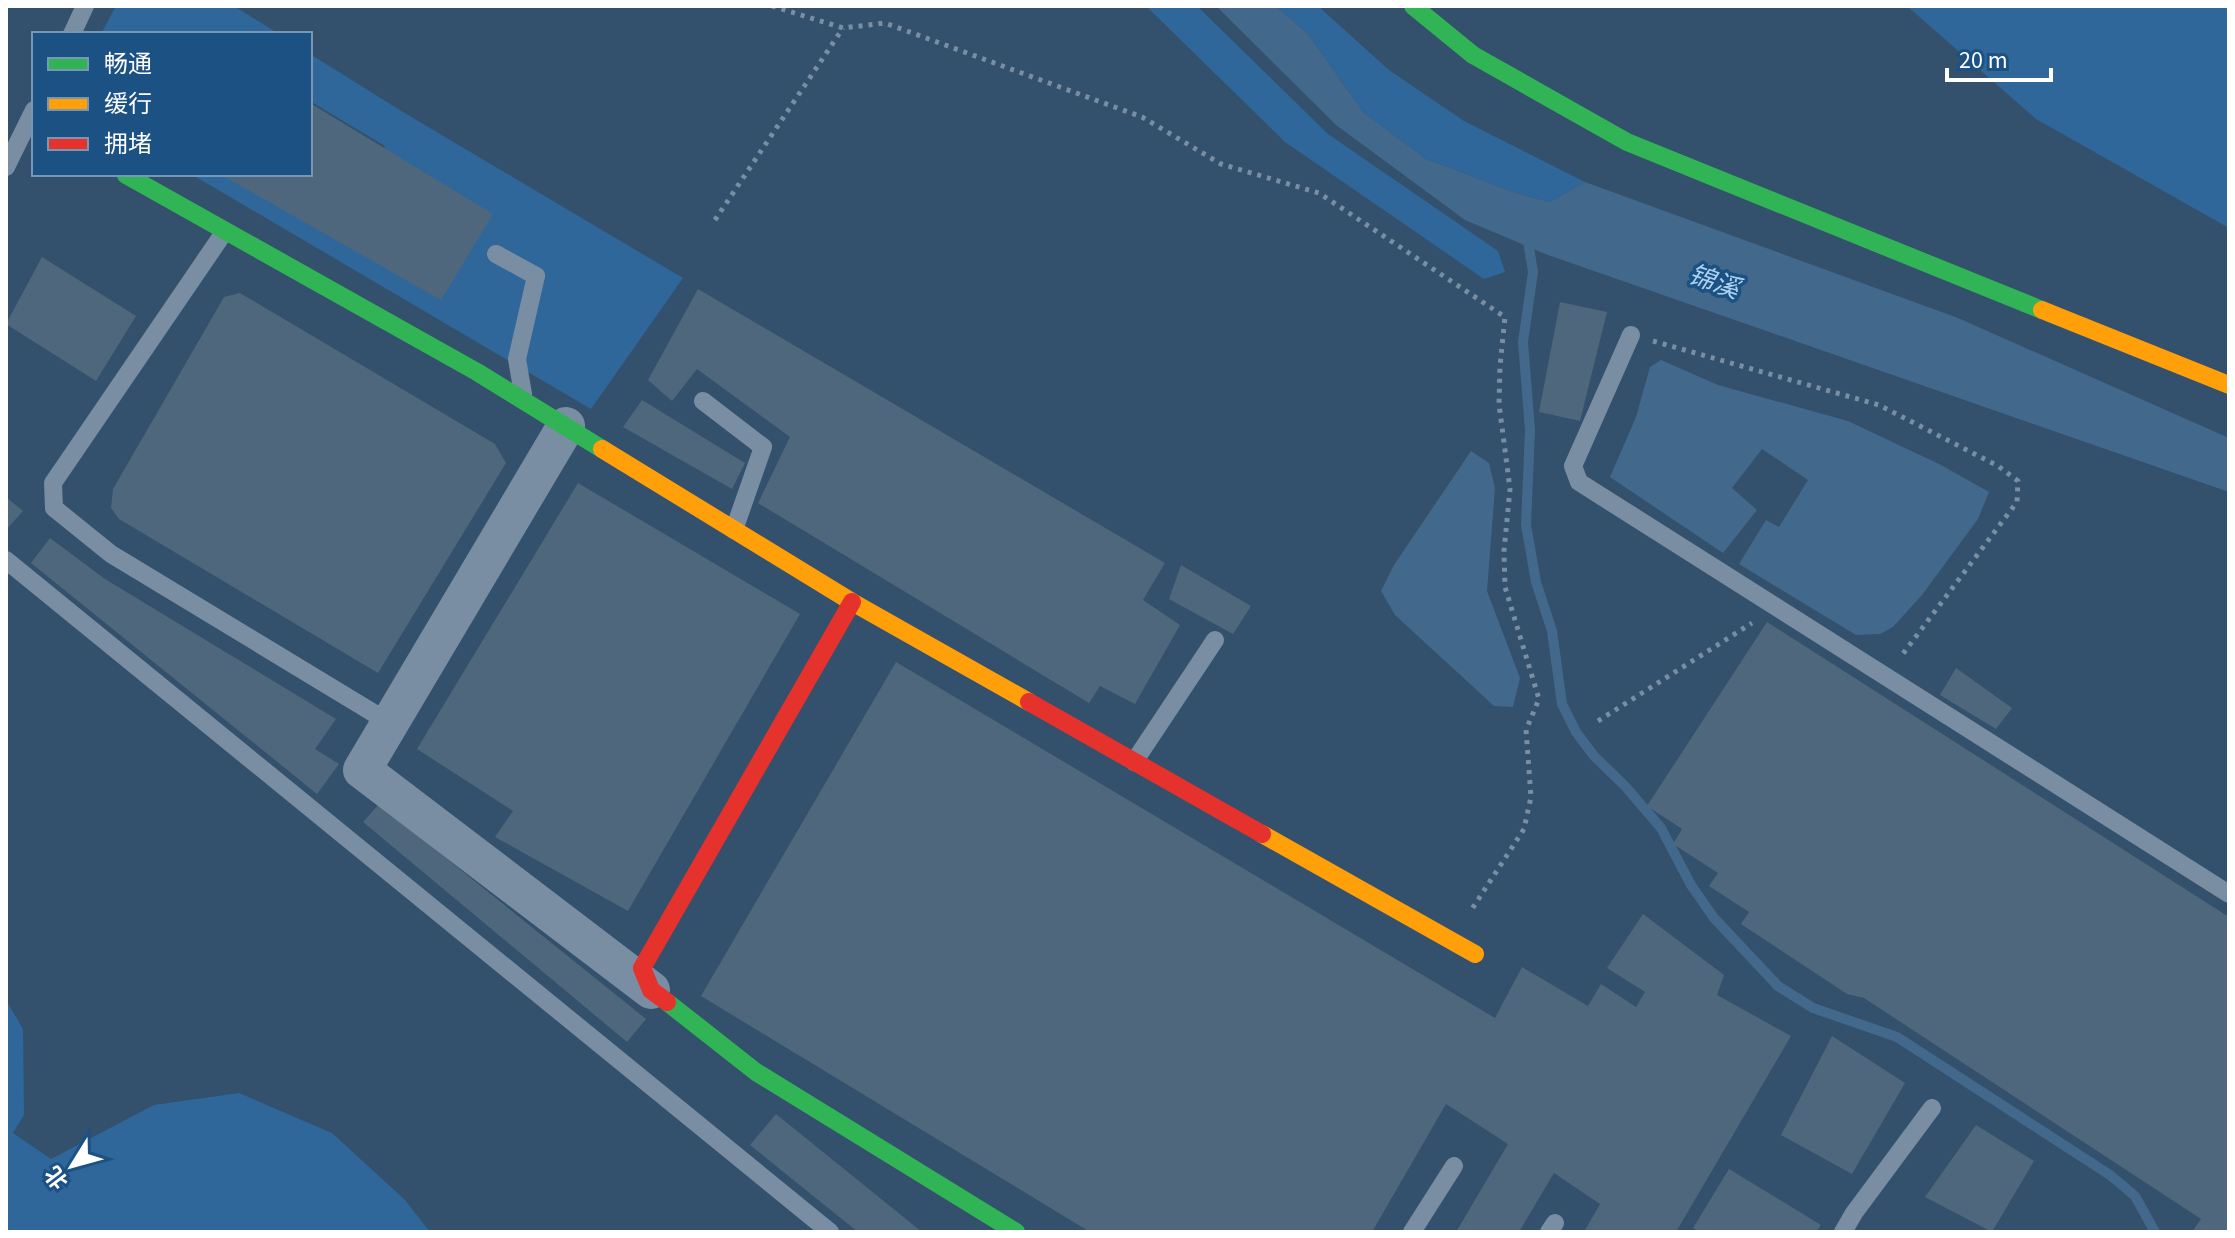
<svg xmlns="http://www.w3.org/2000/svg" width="2235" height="1238" font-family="'Source Sans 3','Noto Sans SC',sans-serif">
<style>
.green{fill:#30679a}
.water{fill:#42698c}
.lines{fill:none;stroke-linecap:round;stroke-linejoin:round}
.stream{stroke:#42698c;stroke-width:10}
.building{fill:#4e677c}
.path{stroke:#798ea2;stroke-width:5;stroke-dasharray:4 6;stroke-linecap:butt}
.lane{stroke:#798ea2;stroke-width:18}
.street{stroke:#798ea2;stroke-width:38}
.fast{stroke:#30b455;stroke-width:18}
.slow{stroke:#ff9f0a;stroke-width:18}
.jam{stroke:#e5322d;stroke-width:18}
.labels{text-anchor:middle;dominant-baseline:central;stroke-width:7;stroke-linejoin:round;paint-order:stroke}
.water-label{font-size:26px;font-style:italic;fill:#add2f2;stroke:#1c5183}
</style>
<rect width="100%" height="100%" fill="#33506c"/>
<!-- green -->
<g class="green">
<polygon points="116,6 234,6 279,34 101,34"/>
<polygon points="1146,6 1197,6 1328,134 1498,251 1505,272 1484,279 1285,142"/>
<polygon points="1276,6 1318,6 1389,70 1464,121 1585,182 1550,202 1519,194 1426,159 1363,112 1308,34"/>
<polygon points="1907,6 2229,6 2229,228 2036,119"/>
<polygon points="310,54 403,112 683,278 591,409 191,174 310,174 357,197 385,146 310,101"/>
<polygon points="6,1000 23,1029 24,1115 13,1133 51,1159 154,1105 239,1093 332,1133 405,1200 430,1232 6,1232"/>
</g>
<!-- water -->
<g class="water">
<polygon points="1216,6 1276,6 1308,34 1363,112 1426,159 1519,194 1550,202 1585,182 1958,318 2229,438 2229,492 1548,255 1465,220 1336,125"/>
<polygon points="1661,360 1718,385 1848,421 1941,465 1989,492 1978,519 1922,595 1893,627 1880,634 1856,635 1739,564 1766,520 1779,527 1808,480 1762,449 1732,488 1757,510 1723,553 1610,477 1636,417 1650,367"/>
<polygon points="1471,451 1489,463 1495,488 1487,591 1520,678 1513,707 1494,706 1395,615 1381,591 1394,565"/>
</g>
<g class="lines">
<!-- stream -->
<polyline class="stream" points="1527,235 1533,272 1523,342 1530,430 1526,525 1536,582 1552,631 1562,704 1576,732 1594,756 1625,786 1661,828 1691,885 1714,918 1778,986 1813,1008 1897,1037 2110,1175 2135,1196 2155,1232"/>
</g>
<!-- building -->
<g class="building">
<polygon points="310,103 493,214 441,300 220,174 310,174"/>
<polygon points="42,257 136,316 96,381 6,324"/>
<polygon points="698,289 1165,563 1143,600 1180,625 1135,704 1100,686 1089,703 758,503 790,437 697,369 672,401 648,380"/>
<polygon points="240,293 495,444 506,463 378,673 119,519 111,508 113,489 224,297"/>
<polygon points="1560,302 1607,312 1580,421 1539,412"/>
<polygon points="642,400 745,463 732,489 623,427"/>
<polygon points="578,483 800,614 628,911 495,837 513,811 417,749"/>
<polygon points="6,497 23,511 6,530"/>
<polygon points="50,538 105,579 336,719 315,749 339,764 317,794 31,563"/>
<polygon points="1181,565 1251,606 1233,634 1169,599"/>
<polygon points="1767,622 2229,917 2229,1232 2192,1232 2201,1219 1864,998 1847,994 1741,924 1749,912 1709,886 1718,873 1673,844 1682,829 1647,806"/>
<polygon points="896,662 1495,1018 1522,967 1588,1006 1601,984 1636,1007 1645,992 1607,968 1643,914 1724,975 1717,995 1791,1036 1676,1232 1584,1232 1600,1204 1554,1173 1519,1232 1456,1232 1508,1144 1446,1104 1372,1232 1090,1232 701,996"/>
<polygon points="1956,668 2012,708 1996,729 1940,695"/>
<polygon points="379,804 646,1019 627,1042 363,822"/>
<polygon points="1832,1036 1905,1083 1852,1174 1781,1135"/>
<polygon points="776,1114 922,1232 858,1232 750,1145"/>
<polygon points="1976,1125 2034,1161 1992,1232 1925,1197"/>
<polygon points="1729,1169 1821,1225 1816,1232 1700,1232 1693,1228"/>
</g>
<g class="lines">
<!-- path -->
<g class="path">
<polyline points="772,6 843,28 885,23 1142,117 1221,164 1319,193 1505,317 1500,366 1499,404 1510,489 1504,551 1505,587 1539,699 1526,730 1531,797 1524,829 1472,909"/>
<polyline points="715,220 843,28"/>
<polyline points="1653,341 1879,405 1998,466 2018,481 2017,502 1902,655"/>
<polyline points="1598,721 1752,623"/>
</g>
<!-- lane -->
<g class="lane">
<polyline points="72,34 85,6"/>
<polyline points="6,167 34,110"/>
<polyline points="225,231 53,483 54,508 111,554 390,723"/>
<polyline points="496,254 536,276 517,359 523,394"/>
<polyline points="1631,335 1573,466 1579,482 2229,894"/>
<polyline points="703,401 763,447 734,530"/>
<polyline points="6,560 830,1232"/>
<polyline points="1134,762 1215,640"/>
<polyline points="1412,1232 1454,1166"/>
<polyline points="1549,1232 1555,1223"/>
<polyline points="1843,1232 1854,1213 1932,1108"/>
</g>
<!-- street -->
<polyline class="street" points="566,426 362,770 651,990"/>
<!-- fast -->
<g class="fast">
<polyline points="1413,6 1473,55 1627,142 2042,310"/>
<polyline points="126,175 477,372 602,449"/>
<polyline points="667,1002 756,1072 1016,1232"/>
</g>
<!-- slow -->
<g class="slow">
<polyline points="2042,310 2229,385"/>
<polyline points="602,449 852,602 1029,702"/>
<polyline points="1262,834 1475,954"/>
</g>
<!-- jam -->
<g class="jam">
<polyline points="1029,702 1262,834"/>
<polyline points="667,1002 651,990 642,968 852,602"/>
</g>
</g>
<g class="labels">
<!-- water labels -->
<g class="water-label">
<text transform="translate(1714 282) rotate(19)">锦溪</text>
</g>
</g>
<!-- border -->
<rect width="2235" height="1238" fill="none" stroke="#ffffff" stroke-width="16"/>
<!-- legend -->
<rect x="32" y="32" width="280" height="144" fill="#1c5183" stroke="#7797b5" stroke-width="2"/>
<rect x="48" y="58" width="40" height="12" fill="#30b455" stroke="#7797b5" stroke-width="2"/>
<text x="104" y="72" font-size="24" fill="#ffffff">畅通</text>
<rect x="48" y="98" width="40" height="12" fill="#ff9f0a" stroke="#7797b5" stroke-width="2"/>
<text x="104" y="112" font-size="24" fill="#ffffff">缓行</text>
<rect x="48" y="138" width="40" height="12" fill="#e5322d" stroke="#7797b5" stroke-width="2"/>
<text x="104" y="152" font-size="24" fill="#ffffff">拥堵</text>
<!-- north arrow -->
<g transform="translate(72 1166) rotate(233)" stroke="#1c5183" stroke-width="6" paint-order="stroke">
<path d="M0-6L14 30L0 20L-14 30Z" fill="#ffffff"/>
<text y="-12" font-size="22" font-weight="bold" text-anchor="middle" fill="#ffffff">北</text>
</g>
<!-- scale -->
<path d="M1947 68v12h104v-12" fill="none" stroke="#ffffff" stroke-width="4"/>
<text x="1959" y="68" font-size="24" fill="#ffffff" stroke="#1c5183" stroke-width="6" paint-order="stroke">20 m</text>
</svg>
